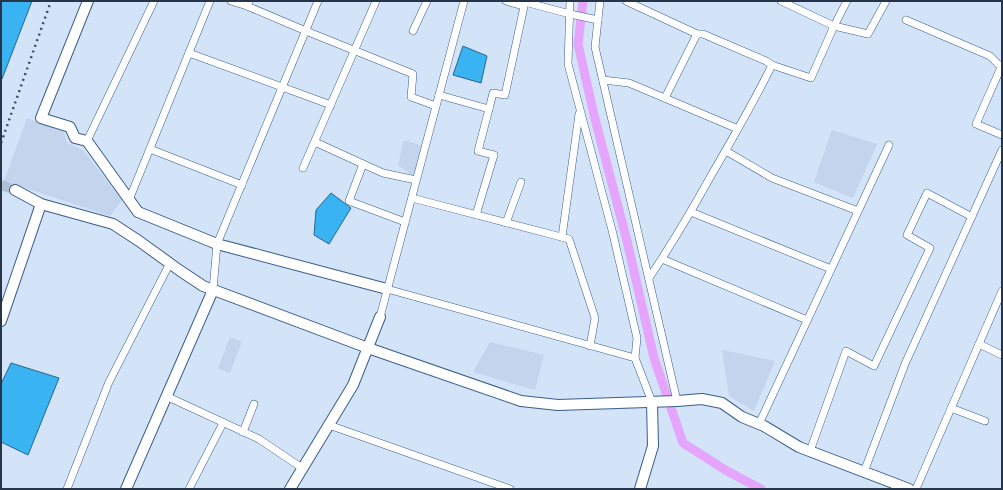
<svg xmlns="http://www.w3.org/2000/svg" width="1003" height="490" font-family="Jost,sans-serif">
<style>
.built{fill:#c3d4ec}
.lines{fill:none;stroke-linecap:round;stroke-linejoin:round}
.canal{stroke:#e5a5fd;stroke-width:9}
.building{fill:#3ab3f2;stroke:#28678a}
.secondary-tunnel{stroke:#b0c0d5;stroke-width:10;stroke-dasharray:10 5;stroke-linecap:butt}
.street-casing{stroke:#3b5d8b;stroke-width:8}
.secondary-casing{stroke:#3b5d8b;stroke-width:12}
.street{stroke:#fff;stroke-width:7}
.secondary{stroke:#fff;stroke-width:10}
.rail{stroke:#3f4e63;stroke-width:2.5;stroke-dasharray:2 4;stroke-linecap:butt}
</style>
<rect width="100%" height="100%" fill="#d3e3f8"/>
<!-- built -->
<g class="built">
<polygon points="27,118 64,132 67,143 83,150 122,200 110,216 4,181"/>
<polygon points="832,130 877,144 853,198 814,182"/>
<polygon points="404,140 424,146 413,176 398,165"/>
<polygon points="230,337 242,342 230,373 218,368"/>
<polygon points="490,342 544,355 535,390 473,372"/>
<polygon points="722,350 775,361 754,411 729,396"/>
</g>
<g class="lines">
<!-- canal -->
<polyline class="canal" points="583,1 578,44 594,115 627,241 654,358 683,443 727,471 761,489"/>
</g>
<!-- building -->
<g class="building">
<polygon points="1,1 32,1 2,79 1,79"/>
<polygon points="463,46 487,56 481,83 453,75"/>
<polygon points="331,193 351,208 329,244 314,235 316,210"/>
<polygon points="11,363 59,378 28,455 1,442 1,384"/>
</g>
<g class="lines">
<!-- secondary-tunnel -->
<polyline class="secondary-tunnel" points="1,185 15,190"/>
<defs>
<g id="street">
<polyline points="231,1 247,6"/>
<polyline points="249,1 247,6 306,31 413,74 411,97 436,106"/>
<polyline points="506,1 523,6"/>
<polyline points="570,1 568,64 613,234 637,338 635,358"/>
<polyline points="600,1 595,47 677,401"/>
<polyline points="626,1 697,34 703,34 766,61 772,65 811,78 834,26 868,34 886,1"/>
<polyline points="781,1 834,26 847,1"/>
<polyline points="906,20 990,56 1002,68"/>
<polyline points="413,31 427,1"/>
<polyline points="189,53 331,105"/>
<polyline points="1002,65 976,124 1002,135"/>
<polyline points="603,80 629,83 738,129"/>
<polyline points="439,95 489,109 478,151 494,155 476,215"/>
<polyline points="665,98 697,34"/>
<polyline points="489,109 493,93 505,95 525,2 570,14 598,20"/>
<polyline points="87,141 154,1"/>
<polyline points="315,142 363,164 349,201 405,222"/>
<polyline points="150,149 242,185"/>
<polyline points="726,151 772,178 858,211"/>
<polyline points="363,164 383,173 416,180"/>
<polyline points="303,168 376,1"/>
<polyline points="412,198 569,239 595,318 590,346"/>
<polyline points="129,200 210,1"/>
<polyline points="691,212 831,269"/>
<polyline points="506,223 521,182"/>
<polyline points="562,237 579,114"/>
<polyline points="662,259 807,320"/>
<path d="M649,278C672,244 692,210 712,174C733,138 754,102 772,65"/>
<polyline points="387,289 635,358 652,402"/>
<polyline points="213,290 217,244 318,1"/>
<polyline points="380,317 464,1"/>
<polyline points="979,344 1002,355"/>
<polyline points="166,396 259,439 302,468"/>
<polyline points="951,408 985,421"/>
<polyline points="759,424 889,145"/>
<polyline points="329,425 510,489"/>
<polyline points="243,432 254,404"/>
<polyline points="810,451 846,351 874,366 930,248 907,235 927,193 972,217"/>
<polyline points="864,472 905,364 1002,150"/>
<polyline points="67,489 109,382 170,263"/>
<polyline points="189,489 223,423"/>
<polyline points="916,489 1002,291"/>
</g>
<g id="secondary">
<polyline points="88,1 41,118 70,127 75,138 87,141 138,212 217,244 387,289"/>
<polyline points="15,190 41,204 113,224 139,241 179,270 203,286 368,348 521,401 558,405 677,401 702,399 722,403 742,417 764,426 799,447 909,489"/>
<polyline points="1,321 41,204"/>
<polyline points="126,489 213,290"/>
<polyline points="290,489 353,385 380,317"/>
<polyline points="640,489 653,446 652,402"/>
</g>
</defs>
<!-- street casing -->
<use href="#street" class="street-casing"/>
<!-- secondary casing -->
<use href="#secondary" class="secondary-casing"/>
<!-- street -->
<use href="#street" class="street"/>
<!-- secondary -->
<use href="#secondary" class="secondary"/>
<!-- rail -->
<polyline class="rail" points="1,143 51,1"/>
</g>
<!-- border -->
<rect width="1003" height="490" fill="none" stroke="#26354a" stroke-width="4"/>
</svg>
